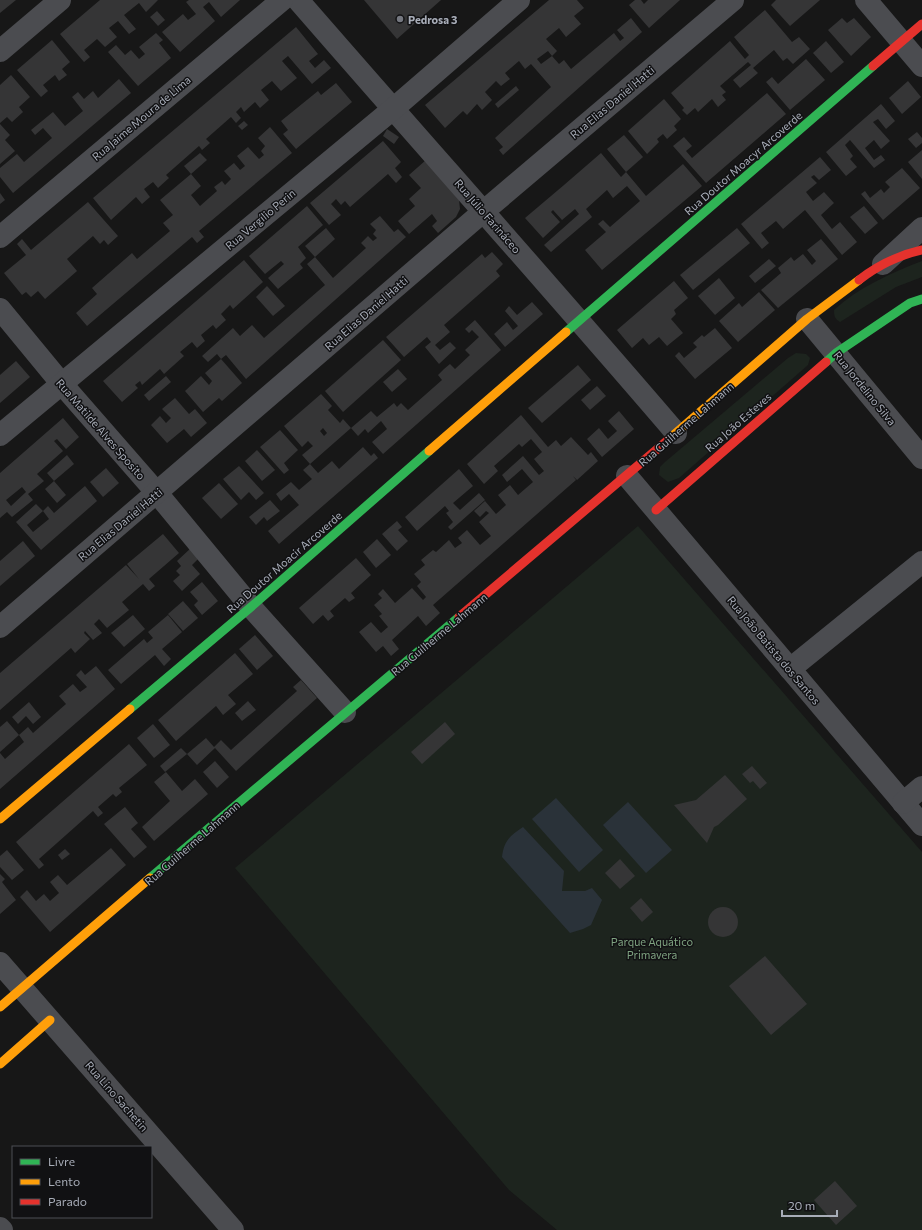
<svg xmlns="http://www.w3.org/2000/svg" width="922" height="1230" font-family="Commissioner,sans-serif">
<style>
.green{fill:#1d241e}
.water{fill:#2a3239}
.building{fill:#353536;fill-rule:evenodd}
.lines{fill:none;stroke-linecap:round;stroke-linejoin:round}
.street{stroke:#4b4c50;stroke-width:22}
.fast{stroke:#30b455;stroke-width:9}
.slow{stroke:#ff9f0a;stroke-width:9}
.jam{stroke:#e5322d;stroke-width:9}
.poi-dot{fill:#757880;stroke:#111113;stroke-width:1.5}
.labels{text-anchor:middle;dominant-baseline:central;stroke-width:3;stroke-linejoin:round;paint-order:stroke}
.poi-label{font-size:11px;font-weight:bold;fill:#a8adb8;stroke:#111113;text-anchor:start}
.street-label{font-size:11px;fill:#a8adb8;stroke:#111113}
.park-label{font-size:11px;fill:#7fa381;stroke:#111113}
</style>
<rect width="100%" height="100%" fill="#171717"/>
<!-- green -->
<g class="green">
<path d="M922,261V277L896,287L840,322C835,319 834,316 834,310C859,287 891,273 922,261Z"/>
<polygon points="796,353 806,354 810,358 808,365 679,478 668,482 659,475 660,467 665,462 788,358"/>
<polygon points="638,526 922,852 922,1230 557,1230 509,1190 235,868"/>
</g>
<!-- water -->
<g class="water">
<polygon points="556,798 603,850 579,872 532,819"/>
<polygon points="628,802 672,850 646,873 603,825"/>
<path d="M523,827L564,871L562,891H585L592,888L602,900L591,925L583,929L570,933L502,857C504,840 510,836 523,827Z"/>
</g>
<!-- building -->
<g class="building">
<polygon points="0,0 16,0 0,13"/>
<polygon points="100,0 158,0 146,12 139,3 124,15 136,29 129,34 118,21 109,28 117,37 105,47 97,39 84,50 90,57 84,62 60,34"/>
<polygon points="189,0 240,0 221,17 209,2 203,7 215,21 180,52 162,32 183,14 188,20 196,14 186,2"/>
<polygon points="364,0 441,0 397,39"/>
<polygon points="549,0 577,0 584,8 574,16 581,24 566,37 559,28 546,39 557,51 552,56 548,51 537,59 541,64 552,56 559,64 564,60 571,69 614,33 620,41 624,38 617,30 631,18 642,32 503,155 499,150 503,147 495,138 551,87 531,64 525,69 519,61 505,73 510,79 501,86 496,81 485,92 492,100 482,110 477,104 467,115 463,111 445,128 425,105"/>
<polygon points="635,0 641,0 644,4 648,0 680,0 649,28 629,5"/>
<polygon points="776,0 820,0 790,26 771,5"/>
<polygon points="765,10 792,42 799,37 810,49 793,64 787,58 783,61 774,50 753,68 758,73 740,88 733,80 751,65 748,62 720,86 726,92 722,95 726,100 718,107 712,99 698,112 695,108 687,115 682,110 684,108 671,93 730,41 745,59 749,55 734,37"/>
<polygon points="157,11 165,20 158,26 150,17"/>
<polygon points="842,18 847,23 854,18 871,37 851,56 828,30"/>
<polygon points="296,27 318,54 309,61 315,68 324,60 331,68 312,84 288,56 282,61 297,78 281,91 272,81 261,90 269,100 260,108 255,102 244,112 241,107 236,112 241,118 236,123 231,117 206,139 210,143 202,150 199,146 166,175 169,178 158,188 153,182 144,189 150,197 142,204 136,197 111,220 93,198"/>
<polygon points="156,33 163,40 159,43 171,58 138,86 108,52 116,45 125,55 131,50 139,59 145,54 139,47"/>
<polygon points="52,40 70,62 62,69 67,75 59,81 55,75 43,85 48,91 41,97 17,70"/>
<polygon points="826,41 844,62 831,73 813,53"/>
<polygon points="806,59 825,80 790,110 766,82 772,77 778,84"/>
<polygon points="11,75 30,97 19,107 23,112 12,122 7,117 0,123 0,85"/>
<polygon points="119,79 131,93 13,193 0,177 0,168 17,154 24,162 52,138 43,128 35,135 31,130 53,112 65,126 83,111 72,97 78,92 84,99 93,91 98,98"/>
<polygon points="908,81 921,97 902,114 889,98"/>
<polygon points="336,83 352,102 296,149 283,134 288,130 281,121 318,91 321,95"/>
<polygon points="516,86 519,90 498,108 495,104"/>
<polygon points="767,93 786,114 706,183 673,146 684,137 692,146 686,151 692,158"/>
<polygon points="664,99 681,119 674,126 677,130 667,139 663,134 657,139 659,142 647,154 628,131"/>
<polygon points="881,104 895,121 886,129 878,119 873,122 890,141 881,149 874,140 865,148 874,160 881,155 885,160 874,168 850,140 845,145 853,156 850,159 857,167 846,176 826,152"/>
<polygon points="244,121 248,125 242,130 238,126"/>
<polygon points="0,124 10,135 5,140 15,151 0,164"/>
<polygon points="270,127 292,153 199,231 204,237 197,243 192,237 87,326 76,313 97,294 92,288 132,253 137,259 170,231 163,223 173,215 160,200 191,174 201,186 191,195 200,206 217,191 214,187 222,181 225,185 231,179 224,171 234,163 240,170 245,166 237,156 248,147 259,159 264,155 261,151 265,146 258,138"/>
<polygon points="387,129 399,137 394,144 383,136"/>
<polygon points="917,132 922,138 922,143 916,148 908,139"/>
<polygon points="624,135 643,157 626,172 607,149"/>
<polygon points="383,141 401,162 395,168 402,177 396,183 388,174 350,207 345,201 341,205 336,199 331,204 341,215 329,225 310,203"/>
<polygon points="922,150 922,179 908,162"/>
<polygon points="200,153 207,160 191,174 184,166"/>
<polygon points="601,153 621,177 626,172 646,196 683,164 702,186 602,270 585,250 606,232 598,224 603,220 610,227 640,201 627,186 613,198 607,190 586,209 592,217 551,252 544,245 579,214 575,209 562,220 553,210 551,212 560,222 543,238 525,218 564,185 567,189 564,185"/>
<polygon points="820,157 831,170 819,180 814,175 811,177 817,183 806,192 813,201 824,192 834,203 821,215 832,229 840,222 857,242 842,255 805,210 783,229 776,221 761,233 769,243 762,249 741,224"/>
<polygon points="426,160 459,200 460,209 456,217 438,233 432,226 437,221 432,214 409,234 398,221 415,206 409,199 421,188 409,175"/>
<polygon points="902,168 920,188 883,220 861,194 865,191 870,198 881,189 884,193 890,187 885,182"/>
<polygon points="0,193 5,200 0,204"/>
<polygon points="88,202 118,236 108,245 104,240 100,244 93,236 67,259 77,271 45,299 38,291 31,297 26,292 22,295 4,273 26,255 17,244 22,239 31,250"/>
<polygon points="307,206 323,225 298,247 306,258 300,264 303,268 278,289 268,278 284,264 281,261 265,274 249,256"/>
<polygon points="864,206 878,223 865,234 850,217"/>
<polygon points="380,216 394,232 398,229 406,237 246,379 226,355 221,359 217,354 208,362 202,356 233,328 240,336 252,325 264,338 325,285 307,264 315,257 333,278 366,248 361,243 368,236 373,241 377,238 373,234 376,230 370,224"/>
<polygon points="326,228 335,239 315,257 305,246"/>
<polygon points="737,228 750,243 693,290 680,275"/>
<polygon points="821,239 838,259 778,308 761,290 781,273 778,268 791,257 794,261 803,254 812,265 816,261 807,250"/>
<polygon points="492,252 503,264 496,271 500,276 444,325 450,332 435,345 440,350 450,342 456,348 439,364 425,347 431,342 427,337 404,357 386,337 482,254 485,258"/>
<polygon points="769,259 776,266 755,283 749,276"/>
<polygon points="244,260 263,282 233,309 230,305 221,314 226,320 216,329 213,325 201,335 205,341 197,348 192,342 180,352 184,356 164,374 160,369 142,385 140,381 135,385 138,388 122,402 103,381"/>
<polygon points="719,278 735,298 715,315 698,296"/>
<polygon points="674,281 688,298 674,310 676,314 671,319 683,333 667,346 659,337 649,345 643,338 632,348 617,330"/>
<polygon points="267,286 285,306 273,316 256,297"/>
<polygon points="759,292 775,310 738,342 719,321 739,303 742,307"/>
<polygon points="532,302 543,314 505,347 494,334 507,322 513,330 518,326 505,311 509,306 517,315"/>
<polygon points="475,320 501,350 383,454 372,442 387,429 381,421 368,433 365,429 358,436 351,428 371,411 377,417 394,403 397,407 401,403 408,410 442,380 438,375 444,369 450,364 455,369 470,355 465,350 479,337 472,330 469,333 465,329"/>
<polygon points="715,328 732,348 695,379 675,356 679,352 684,358 697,347 693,343 702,335 704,337"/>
<polygon points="383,340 401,360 343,412 325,391"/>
<polygon points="221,359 242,383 222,401 219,398 203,412 185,391 201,376 209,385 212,381 205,373"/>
<polygon points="16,361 30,377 0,403 0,375"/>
<polygon points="578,365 591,380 542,423 528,408"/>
<polygon points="398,369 407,379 392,392 383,382"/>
<polygon points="166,376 171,382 149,401 144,395"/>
<polygon points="597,386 606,396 590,410 581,400"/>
<path d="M321,394L332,406L328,410L340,423L343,419L351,428L310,464L302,455L313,446L308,441L302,447L284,426ZM323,428L327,433L324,436L320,431Z"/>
<polygon points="175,398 189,414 195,409 207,423 191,437 184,429 167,443 151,425 160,416 166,423 171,418 162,409"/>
<polygon points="619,411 634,429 602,457 587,439 599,428 608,439 617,431 608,421"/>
<polygon points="521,415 548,447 556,440 561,446 571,437 588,455 591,452 598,461 577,480 573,476 576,480 433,605 440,613 426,626 418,616 392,640 399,649 391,656 383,646 376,652 359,632 371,622 381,633 388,627 379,616 382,614 374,605 382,598 378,594 383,589 395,603 412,588 423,600 426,597 417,586 421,582 414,574 425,565 421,560 433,550 436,552 449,540 455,548 462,543 458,538 467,530 480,545 491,536 479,522 489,513 486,511 480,517 474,511 485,501 496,514 506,505 498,495 510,485 518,495 533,482 522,469 507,482 502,475 523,456 539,475 544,471 534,459 542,452 531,439 522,447 519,444 494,466 498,471 484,484 467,464"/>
<path d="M63,418L79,437L66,449L57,439L54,441L63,451L37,474L44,481L28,494L33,500L12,517L7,512L0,518V473ZM22,487L26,492L11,506L6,500Z"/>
<polygon points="280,430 298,450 284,463 289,470 284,474 260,447"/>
<polygon points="363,447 371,456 374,453 378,458 279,544 268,531 299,505 289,494 281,501 276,494 291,482 299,490 312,479 303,470 310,464 318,473 332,461 339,469"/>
<polygon points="257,450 275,470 262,481 245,461"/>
<polygon points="67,455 74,464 54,481 47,473"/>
<polygon points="239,466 264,493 256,500 249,492 241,500 223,479"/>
<polygon points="106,468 119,483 103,497 90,482"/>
<polygon points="459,469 473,486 453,503 460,510 479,493 485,500 451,530 448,527 453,522 446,513 449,511 445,506 417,531 405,517"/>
<polygon points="54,481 66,495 57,503 45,489"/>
<polygon points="219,483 238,504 221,519 202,498"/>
<polygon points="85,486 97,501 41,550 16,522 36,504 43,511 27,525 33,532 49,519 43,511 48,506 54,513"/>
<polygon points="270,500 280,511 267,521 264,517 256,525 249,517"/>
<polygon points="397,521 402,527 398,530 408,541 397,551 382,534"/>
<polygon points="163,534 179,553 149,579 155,586 149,591 143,584 122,602 129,610 107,628 99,619 94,624 102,633 93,640 85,631 84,633 90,639 75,653 71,648 0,710 0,673 126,565 139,579 127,564"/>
<polygon points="377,539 391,555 376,568 363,552"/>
<polygon points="23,541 35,556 0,586 0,561"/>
<polygon points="191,548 199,558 192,565 200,574 182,591 173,581 180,575 176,571 181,566 177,561"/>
<polygon points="356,558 371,575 351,593 355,598 349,602 345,598 330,611 334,616 328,621 323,615 313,624 299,608"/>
<polygon points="202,582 218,601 202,615 194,605 198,601 190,592"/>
<polygon points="183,601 198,618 183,631 168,614"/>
<polygon points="133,615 145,629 124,647 111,633"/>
<polygon points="168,615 182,632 162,649 171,659 164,666 155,655 121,684 108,670 144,639 147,643 153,638 148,632"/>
<polygon points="255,635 273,656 257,670 239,649"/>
<polygon points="235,653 253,674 228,695 236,704 223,715 216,706 176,741 158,720"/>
<polygon points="96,666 115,689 0,789 0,753 5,759 24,742 19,735 28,727 33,733 66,704 59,696 73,684 80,692 87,687 76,675 81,670 85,675"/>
<polygon points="301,680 317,698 236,771 215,748 197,765 187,754 206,738 214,747 221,740 231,750 297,691 293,687"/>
<polygon points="248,701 256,710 242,721 235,713"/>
<polygon points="29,702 41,717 33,724 26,716 18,724 12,717"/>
<polygon points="7,721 19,735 0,752 0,727"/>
<polygon points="445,722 455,734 422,764 411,752"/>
<polygon points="153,724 170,745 154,758 137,738"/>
<polygon points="129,744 147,765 119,788 122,792 116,797 113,794 98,807 103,813 98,817 93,811 39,859 44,865 39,869 16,842"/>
<polygon points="181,748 187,754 165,772 160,766"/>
<polygon points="215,761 229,777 217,788 203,772"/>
<polygon points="752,766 767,783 760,789 753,781 750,783 742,774"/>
<polygon points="166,772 182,791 195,779 208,794 154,841 142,827 170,801 154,782"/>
<polygon points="725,775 747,799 718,825 714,827 707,843 674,805 696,800"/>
<polygon points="125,807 138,823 131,829 147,847 134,858 104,824"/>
<polygon points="111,848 126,865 50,932 20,897 27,890 36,901 44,894 50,901 59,893 50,882 58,875 67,885"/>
<polygon points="65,849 70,854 62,860 58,855"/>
<polygon points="7,850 24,870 12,880 0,867 0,856"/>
<polygon points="620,859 635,876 620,889 605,873"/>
<polygon points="0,874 5,879 2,882 16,900 0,914"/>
<polygon points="641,898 653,912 642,922 630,908"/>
<circle cx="723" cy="922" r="15"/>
<polygon points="765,956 807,1004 771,1035 729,986"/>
<polygon points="835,1181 857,1206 836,1225 814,1200"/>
</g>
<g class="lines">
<!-- street -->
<g class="street">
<path d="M298,0C424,145 551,287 676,433"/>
<polyline points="866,0 922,66"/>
<polyline points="0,51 60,0"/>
<polyline points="0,237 282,0"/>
<polyline points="883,264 922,228"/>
<polyline points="0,309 61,383 157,493 251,607 345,712"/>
<polyline points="807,319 922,458"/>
<polyline points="0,435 393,109 519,0"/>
<polyline points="627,476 922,825"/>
<polyline points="0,627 484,211 733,0"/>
<polyline points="790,669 922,562"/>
<polyline points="903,803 922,787"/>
<polyline points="0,963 233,1230"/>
<polyline points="0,1228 2,1230"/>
</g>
<!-- fast -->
<g class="fast">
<polyline points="566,332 873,66"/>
<polyline points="826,362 836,353 910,303 922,299"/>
<polyline points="130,709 251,607 429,451"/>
<polyline points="150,878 459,617"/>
</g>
<!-- slow -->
<g class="slow">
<polyline points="668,440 807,319 859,280"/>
<polyline points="429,451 566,332"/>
<polyline points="0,819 130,709"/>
<polyline points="0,1007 150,878"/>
<polyline points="0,1064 50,1020"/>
</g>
<!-- jam -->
<g class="jam">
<polyline points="873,66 922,24"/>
<path d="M859,280C877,266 900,255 922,250"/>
<polyline points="656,510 826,362"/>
<polyline points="459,617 668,440"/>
</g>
</g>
<!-- markers -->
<circle class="poi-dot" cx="400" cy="19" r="4"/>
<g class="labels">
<!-- poi labels -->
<g class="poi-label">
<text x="408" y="19">Pedrosa 3</text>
</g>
<!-- street labels -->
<g class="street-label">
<text transform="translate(612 102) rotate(-40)">Rua Elias Daniel Hatti</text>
<text transform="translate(141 118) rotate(-40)">Rua Jaime Moura de Lima</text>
<text transform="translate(743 163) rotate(-41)">Rua Doutor Moacyr Arcoverde</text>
<text transform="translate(488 216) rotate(49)">Rua Júlio Farináceo</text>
<text transform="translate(260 219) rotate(-40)">Rua Vergílio Perin</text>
<text transform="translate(366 313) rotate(-41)">Rua Elias Daniel Hatti</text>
<text transform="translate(865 388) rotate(51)">Rua Jordelino Silva</text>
<text transform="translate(738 422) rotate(-41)">Rua João Esteves</text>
<text transform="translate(686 424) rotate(-41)">Rua Guilherme Lahmann</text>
<text transform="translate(101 429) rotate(49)">Rua Matilde Alves Sposito</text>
<text transform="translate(120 524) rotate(-40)">Rua Elias Daniel Hatti</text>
<text transform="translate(284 562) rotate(-41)">Rua Doutor Moacir Arcoverde</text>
<text transform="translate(439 634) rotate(-40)">Rua Guilherme Lahmann</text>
<text transform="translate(774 650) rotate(50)">Rua João Batista dos Santos</text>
<text transform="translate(192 843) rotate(-41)">Rua Guilherme Lahmann</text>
<text transform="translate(117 1096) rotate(49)">Rua Lino Sachetin</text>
</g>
<!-- park labels -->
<g class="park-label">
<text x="652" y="941">Parque Aquático<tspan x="652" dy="13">Primavera</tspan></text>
</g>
</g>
<!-- legend -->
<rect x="12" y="1146" width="140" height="72" fill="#111113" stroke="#4d4f55"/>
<rect x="20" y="1159" width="20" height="6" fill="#30b455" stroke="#4d4f55"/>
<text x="48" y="1166" font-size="12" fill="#a8adb8">Livre</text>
<rect x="20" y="1179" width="20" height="6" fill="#ff9f0a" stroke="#4d4f55"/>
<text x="48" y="1186" font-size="12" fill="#a8adb8">Lento</text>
<rect x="20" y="1199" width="20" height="6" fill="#e5322d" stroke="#4d4f55"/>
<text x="48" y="1206" font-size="12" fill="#a8adb8">Parado</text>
<!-- scale -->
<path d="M782 1210v6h55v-6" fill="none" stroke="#a8adb8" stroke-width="2"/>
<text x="788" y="1210" font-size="12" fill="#a8adb8" stroke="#111113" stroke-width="3" paint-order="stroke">20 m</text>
</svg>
